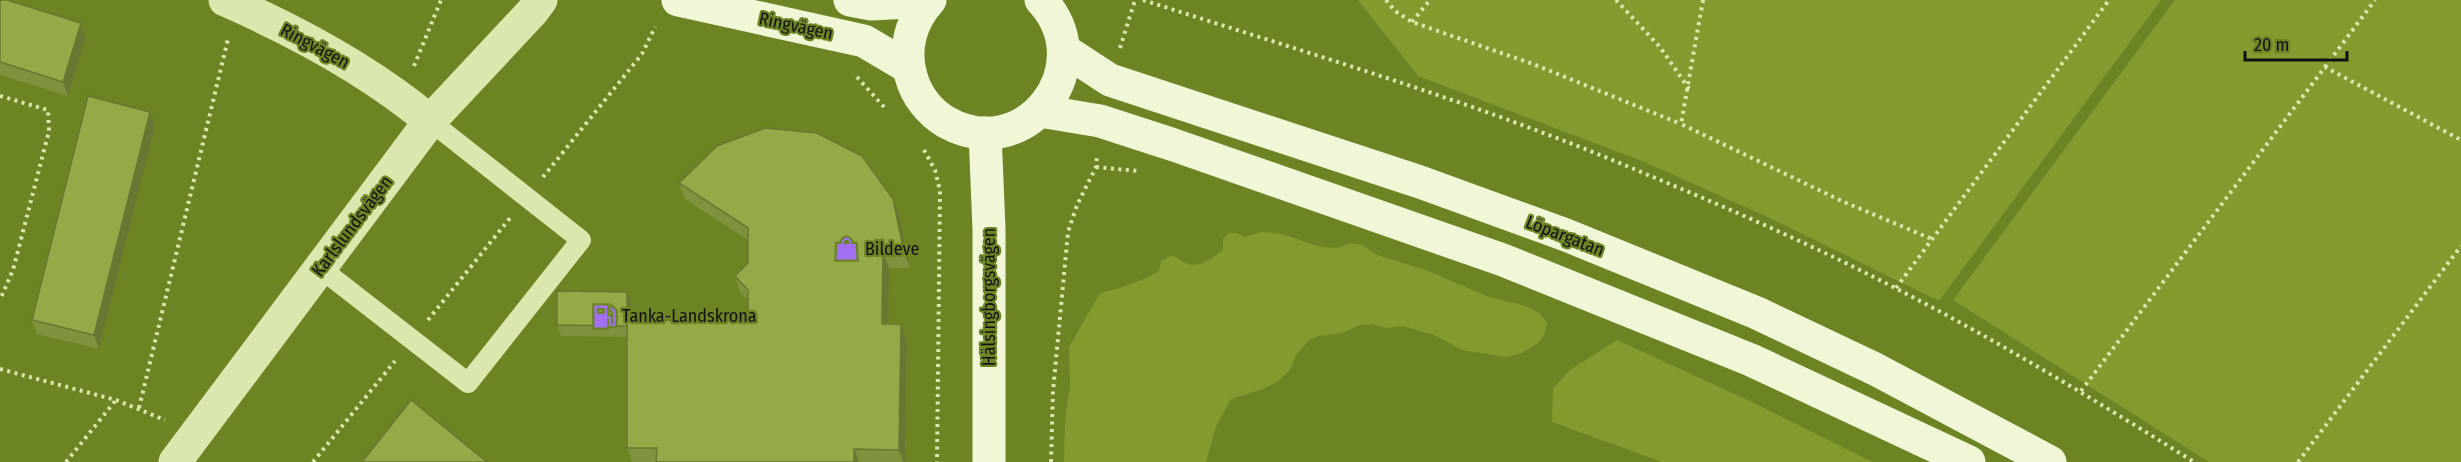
<svg xmlns="http://www.w3.org/2000/svg" width="2461" height="462" font-family="'Fira Sans Condensed',sans-serif">
<style>
.green{fill:#839b2e}
.lines{fill:none;stroke-linecap:round;stroke-linejoin:round}
.path{stroke:#dbe8ad;stroke-width:4;stroke-dasharray:3 4.5;stroke-linecap:butt}
.lane{stroke:#dbe8ad;stroke-width:20}
.street{stroke:#dbe8ad;stroke-width:33}
.secondary{stroke:#eff7d7;stroke-width:33}
.wall{fill:#7f923e}
.shaded-wall{fill:#687732}
.building{fill:#94aa48;stroke:#687732;stroke-width:1.5}
.labels{text-anchor:middle;dominant-baseline:central;stroke-width:4.5;stroke-linejoin:round;paint-order:stroke}
.street-label{font-size:18px;fill:#111;stroke:#6d8424}
.poi-label{font-size:18px;fill:#111;stroke:#6d8424;text-anchor:start}
</style>
<rect width="100%" height="100%" fill="#6d8424"/>
<!-- green -->
<g class="green">
<polygon points="1358,0 2161,0 1939,301 1772,219 1642,161 1418,76"/>
<polygon points="2175,0 2461,0 2461,462 2209,462 1953,300"/>
<path d="M1261,232C1268,232 1274,233 1281,234C1304,239 1327,256 1351,243L1362,245L1377,255L1428,271L1489,297L1526,306L1540,313L1547,323L1544,336L1537,344L1522,353L1507,357L1462,350L1434,335L1403,326L1386,328L1373,324L1360,325L1342,333L1319,336L1309,340L1296,355L1290,370L1277,382L1263,389L1231,399L1216,426L1206,462H1064L1065,421L1070,385L1069,347L1100,293C1121,288 1140,282 1159,271L1161,261L1171,256C1178,257 1181,261 1188,264C1198,269 1215,256 1223,250V239L1229,233H1236L1245,237Z"/>
<polygon points="1617,340 1754,403 1873,462 1662,462 1552,422 1553,388 1570,370"/>
</g>
<g class="lines">
<!-- path -->
<g class="path">
<path d="M1143,0C1310,54 1479,103 1641,172C1728,208 1815,246 1899,290C2000,342 2098,402 2194,462"/>
<polyline points="1386,0 1395,11 1412,22 1533,64 1681,124"/>
<polyline points="1616,0 1660,47 1689,89"/>
<polyline points="1703,0 1681,124 1844,202 1932,239"/>
<polyline points="1412,22 1430,0"/>
<polyline points="1120,48 1135,0"/>
<polyline points="414,66 441,0"/>
<polyline points="2325,67 2375,0"/>
<polyline points="857,77 884,107"/>
<polyline points="0,96 48,110 49,131 13,270 0,300"/>
<polyline points="924,150 935,170 940,191 937,462"/>
<polyline points="1096,167 1138,171"/>
<polyline points="543,177 642,54 655,27"/>
<polyline points="1896,288 2109,0"/>
<polyline points="428,320 510,218"/>
<polyline points="0,369 116,400 165,420"/>
<polyline points="2081,391 2325,67 2461,140"/>
<polyline points="139,408 228,39"/>
<polyline points="66,462 116,400"/>
<polyline points="313,462 395,361"/>
<polyline points="1051,462 1053,391 1068,232 1077,205 1096,167 1097,155"/>
<polyline points="2298,462 2461,246"/>
</g>
<!-- lane -->
<polyline class="lane" points="320,268 468,383 581,240 430,121"/>
<!-- street -->
<g class="street">
<path d="M225,0C298,32 369,70 430,121"/>
<polyline points="175,462 430,121 532,12 541,0"/>
</g>
<!-- secondary -->
<g class="secondary">
<polyline points="678,0 864,41 908,67"/>
<polyline points="850,0 871,4 929,1"/>
<path d="M930,0C911,21 903,48 911,76C916,95 929,112 946,122C1025,167 1103,66 1041,0"/>
<polyline points="1064,50 1110,80 1420,182 1566,235 1757,313 1875,369 2050,462"/>
<polyline points="1040,111 1100,121 1174,145 1503,260 1751,360 1969,462"/>
<polyline points="985,133 989,229 989,462"/>
</g>
</g>
<!-- wall -->
<g class="wall">
<polygon points="0,0 81,23 86,38 68,96 0,75"/>
<polygon points="155,126 99,349 37,334 32,320"/>
<polygon points="679,183 893,199 899,215 910,268 889,268 888,324 901,324 907,340 905,462 632,462 627,448 627,337 561,336 557,325 627,292 631,303 631,320 748,321 748,300 740,292 735,276 748,263 748,240 685,199"/>
</g>
<!-- shaded-wall -->
<g class="shaded-wall">
<polygon points="81,23 86,38 68,96 63,82"/>
<polygon points="150,112 155,126 99,349 94,335"/>
<polygon points="893,199 899,215 910,268 904,252"/>
<polygon points="883,252 889,268 888,340 882,324"/>
<polygon points="627,292 631,303 631,337 627,326"/>
<polygon points="901,324 907,340 905,462 903,462 899,450"/>
<polygon points="854,449 859,462 854,462"/>
</g>
<!-- building -->
<g class="building">
<polygon points="0,0 7,0 81,23 63,82 0,62"/>
<polygon points="88,96 150,112 94,335 32,320"/>
<polygon points="765,128 817,133 862,156 893,199 904,252 883,252 882,324 901,324 899,450 854,449 854,462 656,462 657,448 627,448 627,320 748,321 748,290 735,276 748,263 748,228 679,183 717,146"/>
<polygon points="557,291 627,292 627,326 557,325"/>
<polygon points="411,400 487,462 362,462"/>
</g>
<!-- icons -->
<defs>
<symbol id="shop-bare" viewBox="-9 -9 18 18"><path d="M-5-2.5h2.3a2.7 3.5 0 0 1 5.4 0H5L5.5 6h-11ZM-1.5-2.5h3a1.5 2.3 0 0 0-3 0Z" fill="#a270f2" stroke="#6d8424" stroke-width="2.5" paint-order="stroke"/></symbol>
<symbol id="fuel-bare" viewBox="-9 -9 18 18"><path d="M-5.5-6h7V0h2V4h1.3V-2.5L3-4.5l.8-.8L6-3V5H2.5V1h-1V6h-7ZM-4.2-4.7v3.2H.2V-4.7Z" fill="#a270f2" stroke="#6d8424" stroke-width="2.5" paint-order="stroke"/></symbol>
</defs>
<g fill-rule="evenodd">
<use href="#shop-bare" x="830" y="232" width="33" height="33"/>
<use href="#fuel-bare" x="588" y="300" width="33" height="33"/>
</g>
<g class="labels">
<!-- street labels -->
<g class="street-label">
<text transform="translate(796 26) rotate(12)">Ringvägen</text>
<text transform="translate(315 46) rotate(28)">Ringvägen</text>
<text transform="translate(352 226) rotate(-53)">Karlslundsvägen</text>
<text transform="translate(1565 236) rotate(21)">Löpargatan</text>
<text transform="translate(989 297) rotate(-90)">Hälsingborgsvägen</text>
</g>
<!-- poi labels -->
<g class="poi-label">
<text x="865" y="249">Bildeve</text>
<text x="622" y="316">Tanka-Landskrona</text>
</g>
</g>
<!-- scale -->
<path d="M2245 51v9h102v-9" fill="none" stroke="#111111" stroke-width="3"/>
<text x="2254" y="51" font-size="18" fill="#111111" stroke="#6d8424" stroke-width="4.5" paint-order="stroke">20 m</text>
</svg>
